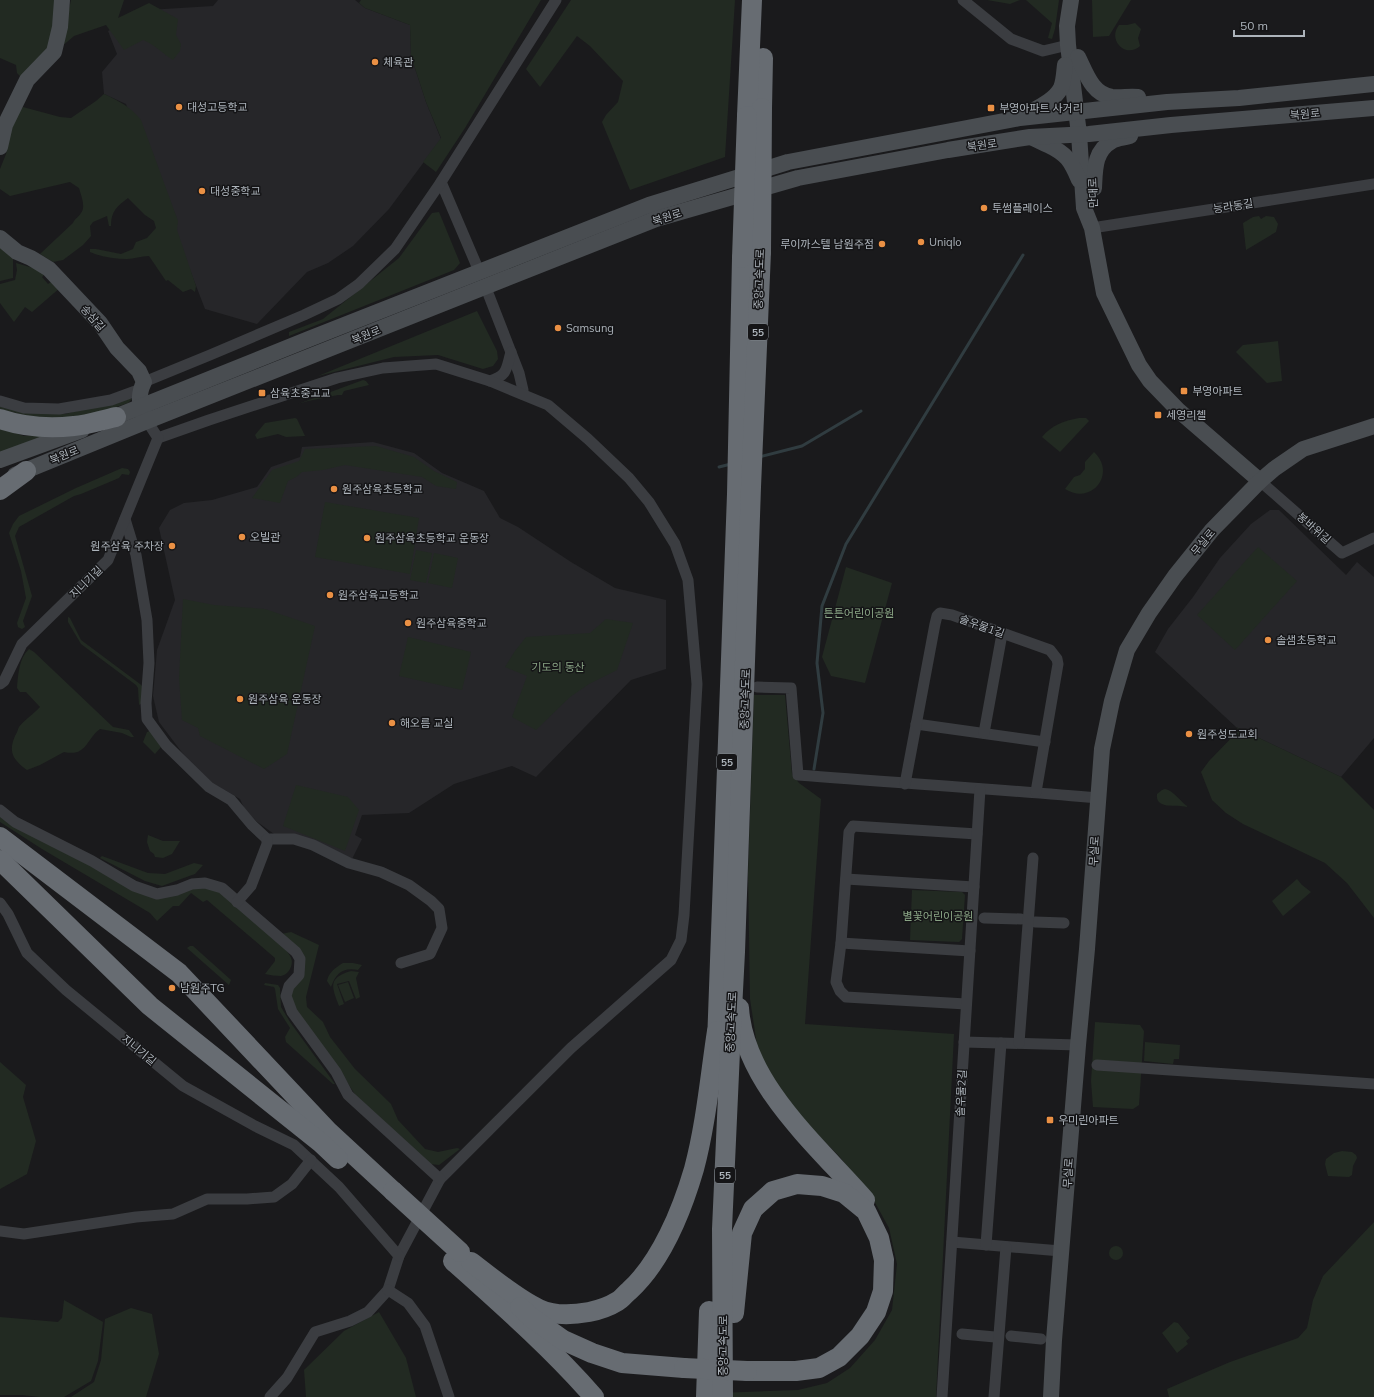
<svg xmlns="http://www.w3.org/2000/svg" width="1374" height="1397" font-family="Mulish,'Noto Sans KR',sans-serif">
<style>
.built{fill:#262629}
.green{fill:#222a22}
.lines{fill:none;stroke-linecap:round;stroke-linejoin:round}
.stream{stroke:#303c40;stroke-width:3}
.street{stroke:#3b3d41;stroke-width:11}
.secondary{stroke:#494d51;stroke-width:16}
.highway{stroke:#676c72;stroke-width:20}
.highway-bridge{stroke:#676c72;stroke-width:20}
.poi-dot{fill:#ea9044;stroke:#151517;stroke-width:1.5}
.labels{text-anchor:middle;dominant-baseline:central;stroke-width:3;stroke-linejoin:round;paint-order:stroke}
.shield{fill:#151517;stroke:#7f848a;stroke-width:1}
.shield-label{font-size:10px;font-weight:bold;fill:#adb4bb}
.poi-label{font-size:11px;fill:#adb4bb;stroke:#151517;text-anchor:start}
.street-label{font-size:11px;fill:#adb4bb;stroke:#151517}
.park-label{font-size:11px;fill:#8aa585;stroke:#151517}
</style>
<rect width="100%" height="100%" fill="#1a1a1c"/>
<!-- built -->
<g class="built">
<polygon points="218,0 355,0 365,8 410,25 411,56 426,102 441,139 389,209 353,246 328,263 307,272 257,324 205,309 126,104 104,94 102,72 117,54 108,31 148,10 213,6"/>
<polygon points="373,442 414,453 442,473 484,491 500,518 518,527 571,562 615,588 666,600 666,669 631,680 536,777 512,766 454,784 409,813 362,815 355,835 362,839 352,859 274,834 256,821 244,808 240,799 199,775 159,722 153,696 157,650 175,600 159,528 170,510 184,503 212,500 257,487 271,467 300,457 302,447"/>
<polygon points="1270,510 1279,510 1346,575 1357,562 1374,577 1374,738 1341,777 1236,727 1155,652 1168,629 1193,597 1220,558 1251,524"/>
</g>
<!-- green -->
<g class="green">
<polygon points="0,0 57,0 49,50 22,78 17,73 16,65 0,58"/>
<path d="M71,0H124L118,18L149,3L178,19L176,35L181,44L180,51L173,60C163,54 154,44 143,40L124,50L106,25L74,36L61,47Z"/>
<polygon points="361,0 541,0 465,128 436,172 423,162 441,138 426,102 411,56 410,25 365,8 359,3"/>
<polygon points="571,0 735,0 725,157 630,190 602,122 606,115 618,102 623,81 590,46 577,36 540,87 526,69"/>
<polygon points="987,0 1020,0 1010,4"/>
<polygon points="1026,0 1059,0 1055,29 1052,39 1048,38 1052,23"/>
<polygon points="1092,0 1131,0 1109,36 1093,37"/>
<path d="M1135,23L1141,29L1138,38L1140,46C1126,59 1107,40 1119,25H1127Z"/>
<path d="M104,94C119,101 131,107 141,120L178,221L177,230L196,286L195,292L191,289L183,292L168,280L166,281L149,256C141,256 134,259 127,259C115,259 101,257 90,252V249H96L121,254L133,249L136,242L147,238L156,228L154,221L145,215L128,198C117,206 111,211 111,226H109L107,216L93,222L90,226L91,236L83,245L63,260L53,262L40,254L73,223C75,218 79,217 81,213C86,207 81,195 79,188L70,182L10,196L0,189V169L6,154L11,130L18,112L23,107L60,117L71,118L96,101Z"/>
<polygon points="439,212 460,263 454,270 289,336 289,332 323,319 399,258 432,213"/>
<polygon points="1259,216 1261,219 1266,216 1274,217 1278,224 1276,232 1246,250 1243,223 1253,217"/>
<polygon points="0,247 13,259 13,278 0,281"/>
<polygon points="16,263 47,272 42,277 48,284 54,280 61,287 32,312 25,307 14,322 0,303 0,284 15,280 17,270"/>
<polygon points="477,311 497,351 498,359 493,366 483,369 438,355 394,357 318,376"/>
<polygon points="1278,341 1282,381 1267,383 1236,352 1243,345"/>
<polygon points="363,380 366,381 369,385 344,391 342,395 338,395 308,401 298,404"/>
<polygon points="125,399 132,399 128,403 96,414 44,420 0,409 0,405 29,413 65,414"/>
<polygon points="295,418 297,419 305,436 286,437 278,434 257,439 255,435 265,423"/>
<path d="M1079,418H1086L1089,421L1060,452L1042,437C1052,425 1063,421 1079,418Z"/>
<polygon points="0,428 24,436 52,434 0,454"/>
<polygon points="376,446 414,457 434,471 457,482 456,489 436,486 422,477 345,465 323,470 302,472 296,477 288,481 280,503 252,498 272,470 299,461 305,449"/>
<path d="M1094,452C1117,473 1092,506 1065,489L1074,477L1080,475L1085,469V462Z"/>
<polygon points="122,468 128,469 130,472 129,475 122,474 119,478 81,494 74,496 19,527 15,536 32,596 23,621 25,627 22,629 18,627 17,623 26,598 21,571 9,533 13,524 19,516 76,488"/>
<polygon points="325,502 419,518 410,574 315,557"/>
<polygon points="1258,547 1297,581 1235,650 1197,615"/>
<polygon points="416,550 432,553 426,583 410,580"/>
<polygon points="434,553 458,558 452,588 428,583"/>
<polygon points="846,567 892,583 865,683 831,676 822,657"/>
<polygon points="183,599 214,605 265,609 315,626 287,754 264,769 200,736 198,728 182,720 179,678"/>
<polygon points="68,617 70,618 81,640 140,684 142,686 142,703 139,705 138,688 136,685 81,644 68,622"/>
<polygon points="606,619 633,623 617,670 589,684 570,697 536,730 512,717 527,676 505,667 515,651 526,637 590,633"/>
<polygon points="408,637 471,652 462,690 399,676"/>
<path d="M29,649L34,652L113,727L129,730L134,737H131L122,733L100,729C86,739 87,757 64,752L40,765L27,770C13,760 8,752 15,736C17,733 18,729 19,727C24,720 34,714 40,707L26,692H20L17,688C18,675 19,658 29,649Z"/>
<polygon points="754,695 785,695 792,774 799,783 821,799 805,1024 954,1034 936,1397 719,1397 719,1393 798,1390 827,1383 850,1368 875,1340 892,1310 897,1264 889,1228 873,1199 839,1156 808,1125 777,1090 758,1052 750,999 748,874"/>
<polygon points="1236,727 1341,777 1374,810 1374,918 1347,883 1325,863 1243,824 1226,813 1212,800 1201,772 1209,761 1239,730"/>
<polygon points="150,731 161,747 155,754 143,742 147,732"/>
<polygon points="296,785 348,797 359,810 345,851 283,826"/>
<path d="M1165,789C1174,791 1180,801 1187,806V807C1176,804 1155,810 1157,794L1162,790Z"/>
<path d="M0,815L156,897L205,885L221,891L286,949C287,952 290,955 291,958C294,964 289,975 281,976C276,976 270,975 265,974L275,961V958L207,900L203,902L191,893L179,906H173L157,921L150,913L42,849L0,822Z"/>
<polygon points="148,835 163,841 180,841 172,854 163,858 155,857 154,854 150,851 147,842"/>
<polygon points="102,856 148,873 165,874 194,863 203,865 195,874 192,875 162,886 145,881 100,858"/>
<polygon points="1297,879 1302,885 1311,892 1283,916 1272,901"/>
<polygon points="912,890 962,892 965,895 962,939 959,942 910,940"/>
<polygon points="291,932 319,945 306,997 307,1007 323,1022 330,1037 355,1069 391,1104 398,1120 425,1149 438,1152 457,1148 460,1149 439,1165 430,1164 356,1096 342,1074 296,1011 290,997 304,957 281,934"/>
<polygon points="190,946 193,946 231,980 229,985 187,948"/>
<path d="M343,963H353L362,965L358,970C343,967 336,973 331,987L327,981C329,972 335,968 343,963Z"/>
<path d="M351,971L359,972L356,978L360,997L356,999L349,981L337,984L344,1004L339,1006C332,987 327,978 351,971Z"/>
<polygon points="348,982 354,998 345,1002 338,985"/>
<polygon points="265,983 278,985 280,988 281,1007 290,1022 335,1084 333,1084 286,1042 285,1037 290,1028 278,1009 275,989 274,987 264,985"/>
<polygon points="1095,1022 1140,1025 1144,1031 1139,1105 1133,1109 1093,1107 1091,1081"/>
<polygon points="1145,1042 1180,1045 1179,1059 1174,1059 1173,1064 1144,1061"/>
<polygon points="0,1062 26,1085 23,1097 36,1141 27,1174 0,1189"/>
<polygon points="1342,1151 1352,1152 1356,1155 1357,1158 1353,1166 1352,1175 1349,1177 1328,1176 1325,1164 1326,1159 1334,1153"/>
<polygon points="1374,1222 1374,1397 1169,1397 1167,1389 1230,1362 1298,1338 1307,1328 1313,1300 1323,1276"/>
<circle cx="1116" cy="1253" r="7"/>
<polygon points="64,1300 103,1322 98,1361 91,1381 64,1397 40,1397 22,1395 0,1395 0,1317 58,1322 62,1318"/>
<polygon points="131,1308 152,1314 159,1354 146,1397 71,1397 94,1382 101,1360 105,1319"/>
<polygon points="379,1312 406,1358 416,1397 306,1397 304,1370 344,1331"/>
<polygon points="1174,1322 1178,1323 1190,1338 1186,1341 1188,1344 1177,1353 1162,1333"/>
</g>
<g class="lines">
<!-- stream -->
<g class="stream">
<polyline points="759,457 802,446 861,411"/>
<polyline points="719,467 731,464"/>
<polyline points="814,769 823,713 817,663 822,606 846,544 1023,255"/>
</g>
<!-- street -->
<g class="street">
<polyline points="963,0 1011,39 1043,51 1068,45"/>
<polyline points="441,182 479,271"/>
<polyline points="1092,228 1374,184"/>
<polyline points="486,288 519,373 523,390 522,394"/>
<path d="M490,381C508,375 506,369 511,352"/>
<polyline points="144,382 210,355 304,315 338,299 359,284 395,249 441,182 556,0"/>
<polyline points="0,401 24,408 59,409 111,400 141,389"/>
<polyline points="158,438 209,420 337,378 383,368 436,364 490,381 548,405 588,439 629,478 649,502 675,544 688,580 697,684 684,915 681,940 671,960 571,1048 440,1179 399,1256 388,1290 368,1312 350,1321 315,1332 287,1378 270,1397"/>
<polyline points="1260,481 1342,553 1374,538"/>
<polyline points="125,519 136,555 147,620 149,663 146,703 147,719 166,745 209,787 231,800 252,825 267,839 294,839 313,845 349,863 381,872 409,885 431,901 439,909 442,928 430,954 401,963"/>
<polyline points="0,684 4,681 22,644 108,560 158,438 147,421"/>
<path d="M757,687L791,688L798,775C898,783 998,789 1098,798"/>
<polyline points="916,724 1045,742"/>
<polyline points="984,733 1002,634"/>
<polyline points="905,784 935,624 937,616 940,613 952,615 1050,650 1057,659 1058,664 1036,792"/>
<polyline points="0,810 15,822 92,861 134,886 157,894 177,890 192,884 205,883 222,888 296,952 300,959 299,975 289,986 286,996 292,1012 336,1072 348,1095 440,1179"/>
<polyline points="846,879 974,887"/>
<polyline points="237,902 251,886 267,844 267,839"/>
<polyline points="0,903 8,914 27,953 66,990 183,1086 255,1126 294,1145 339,1187 399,1256"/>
<polyline points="984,918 1021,919"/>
<polyline points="1035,922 1064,923"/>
<polyline points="841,943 970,951"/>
<polyline points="966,1004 846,997 840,991 836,982 841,943 849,832 853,826 977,834"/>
<polyline points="964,1042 1078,1045"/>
<polyline points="1019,1043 1033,858"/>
<polyline points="1097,1065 1374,1084"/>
<polyline points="0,1231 24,1234 136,1217 173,1214 207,1199 247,1199 274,1197 292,1184 311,1160"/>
<polyline points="952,1242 1061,1251"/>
<polyline points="986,1245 1001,1043"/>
<polyline points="388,1290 408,1303 425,1326 449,1397"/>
<polyline points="962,1334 995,1337"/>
<polyline points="1011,1336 1041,1339"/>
<polyline points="942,1397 980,789"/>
<polyline points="994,1397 1006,1247"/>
</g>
<!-- secondary -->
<g class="secondary">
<polyline points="1071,0 1067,26 1068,45 1079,134 1084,208 1092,228 1104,293 1139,365 1150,381 1178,410 1260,481"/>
<path d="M1078,57C1086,73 1092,94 1112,97C1121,98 1129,96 1138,97"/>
<path d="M1025,115C1037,108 1054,101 1061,88C1064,81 1064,72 1065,65"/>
<path d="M1033,138C1038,140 1043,143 1048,145C1067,154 1071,161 1079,180"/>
<polyline points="0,147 5,125 27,80 54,52 60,27 62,0"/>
<path d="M1094,188C1095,170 1094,151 1112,141C1117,138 1124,138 1130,136"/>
<path d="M0,238L17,252L31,258L49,269L100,323L117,348L139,371L144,382C139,392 138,404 144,414"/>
<polyline points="105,421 309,339 649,205 788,162 1020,118 1167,102 1239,98 1374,84"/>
<polyline points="0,460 82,430"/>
<polyline points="15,475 147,421 656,219 798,178 948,150 1030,137 1089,134 1171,125 1374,108"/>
<polyline points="1051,1397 1054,1340 1078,1045 1087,949 1102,749 1112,701 1127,650 1149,613 1175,576 1212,530 1260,481 1274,469 1303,449 1374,426"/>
</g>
<!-- highway -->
<g class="highway">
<polyline points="762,108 763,58"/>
<polyline points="747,116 752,0"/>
<path d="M0,419C24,427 49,429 74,426C88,425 102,420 116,417"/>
<polyline points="0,490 26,471"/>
<polyline points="0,837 179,973 328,1131 393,1191"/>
<polyline points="0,860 150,1006 321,1143 338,1159"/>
<path d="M739,1008C744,1084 818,1146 865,1200"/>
<polyline points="717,1043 737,494 742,258"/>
<path d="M453,1261C502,1305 551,1348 594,1397"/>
<path d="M471,1262C491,1277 517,1299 539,1309C554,1316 573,1315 589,1312C599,1310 610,1306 618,1301C622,1299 625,1294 629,1291C661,1262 682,1210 694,1169C706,1124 710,1077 717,1031"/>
<polyline points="520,1307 532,1318 563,1340 592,1353 622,1363 684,1368"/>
<polyline points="734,1313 742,1233 753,1209 773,1191 797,1184 822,1186 844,1193 866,1211 879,1238 884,1260 883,1291 876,1312 860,1336 839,1357 819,1368 796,1371 747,1371"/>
<polyline points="706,1397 709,1311"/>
<polyline points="723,1397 722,1229 731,1029 735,952 751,487 761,252"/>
</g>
<!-- highway-bridge -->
<g class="highway-bridge">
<polyline points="761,252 762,108"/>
<polyline points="742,258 747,116"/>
<polyline points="393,1191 460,1252"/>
<polyline points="684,1368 747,1371"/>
</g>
</g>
<!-- markers -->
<g class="poi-dot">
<circle cx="375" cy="62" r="4"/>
<circle cx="179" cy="107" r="4"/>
<rect x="987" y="104" width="8" height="8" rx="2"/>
<circle cx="202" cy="191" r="4"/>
<circle cx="984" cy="208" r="4"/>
<circle cx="921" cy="242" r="4"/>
<circle cx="882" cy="244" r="4"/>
<circle cx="558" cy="328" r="4"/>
<rect x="1180" y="387" width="8" height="8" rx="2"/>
<rect x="258" y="389" width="8" height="8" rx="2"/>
<rect x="1154" y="411" width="8" height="8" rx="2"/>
<circle cx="334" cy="489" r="4"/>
<circle cx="242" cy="537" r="4"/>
<circle cx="367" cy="538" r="4"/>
<circle cx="172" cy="546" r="4"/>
<circle cx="330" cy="595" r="4"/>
<circle cx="408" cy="623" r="4"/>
<circle cx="1268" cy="640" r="4"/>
<circle cx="240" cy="699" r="4"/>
<circle cx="392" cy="723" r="4"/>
<circle cx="1189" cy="734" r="4"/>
<circle cx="172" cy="988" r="4"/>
<rect x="1046" y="1116" width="8" height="8" rx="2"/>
</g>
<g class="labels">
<!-- shield labels -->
<g class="shield">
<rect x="748" y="324" width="20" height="16" rx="3"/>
<rect x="717" y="754" width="20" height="16" rx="3"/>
<rect x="715" y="1167" width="20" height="16" rx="3"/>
</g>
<g class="shield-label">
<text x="758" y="332">55</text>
<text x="727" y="762">55</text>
<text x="725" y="1175">55</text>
</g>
<!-- poi labels -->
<g class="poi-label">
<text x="383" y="62">체육관</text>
<text x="187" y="107">대성고등학교</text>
<text x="999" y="108">부영아파트 사거리</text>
<text x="210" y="191">대성중학교</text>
<text x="992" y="208">투썸플레이스</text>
<text x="929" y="242">Uniqlo</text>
<text x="874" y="244" text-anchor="end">루이까스텔 남원주점</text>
<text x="566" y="328">Samsung</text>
<text x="1192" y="391">부영아파트</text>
<text x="270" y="393">삼육초중고교</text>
<text x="1166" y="415">세영리첼</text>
<text x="342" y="489">원주삼육초등학교</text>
<text x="250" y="537">오빌관</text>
<text x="375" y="538">원주삼육초등학교 운동장</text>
<text x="164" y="546" text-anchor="end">원주삼육 주차장</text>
<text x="338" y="595">원주삼육고등학교</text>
<text x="416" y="623">원주삼육중학교</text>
<text x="1276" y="640">솔샘초등학교</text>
<text x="248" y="699">원주삼육 운동장</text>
<text x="400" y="723">해오름 교실</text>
<text x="1197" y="734">원주성도교회</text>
<text x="180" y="988">남원주TG</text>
<text x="1058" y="1120">우미린아파트</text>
</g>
<!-- street labels -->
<g class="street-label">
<text transform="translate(1305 114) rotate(-5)">북원로</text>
<text transform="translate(982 145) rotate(-8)">북원로</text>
<text transform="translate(1093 193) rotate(-92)">만대로</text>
<text transform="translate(1233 206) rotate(-9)">능라동길</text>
<text transform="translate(667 217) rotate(-18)">북원로</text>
<text transform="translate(759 279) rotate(-88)">중앙고속도로</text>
<text transform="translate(93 318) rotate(49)">송삼길</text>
<text transform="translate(366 335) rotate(-22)">북원로</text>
<text transform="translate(64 455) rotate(-22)">북원로</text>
<text transform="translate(1314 528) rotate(41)">봉바위길</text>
<text transform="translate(1203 542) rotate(-50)">무실로</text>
<text transform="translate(86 582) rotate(-44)">지니기길</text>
<text transform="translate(982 626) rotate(20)">솔우물1길</text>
<text transform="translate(745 699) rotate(-88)">중앙고속도로</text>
<text transform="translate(1094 851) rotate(-86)">무실로</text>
<text transform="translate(731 1022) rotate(-87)">중앙고속도로</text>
<text transform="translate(139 1050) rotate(39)">지니기길</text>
<text transform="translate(961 1093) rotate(-87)">솔우물2길</text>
<text transform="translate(1068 1173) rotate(-86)">무실로</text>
<text transform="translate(723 1346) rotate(-90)">중앙고속도로</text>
</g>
<!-- park labels -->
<g class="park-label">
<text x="859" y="613">튼튼어린이공원</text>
<text x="558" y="667">기도의 동산</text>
<text x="938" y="916">별꽃어린이공원</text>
</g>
</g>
<!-- scale -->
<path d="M1234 30v6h70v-6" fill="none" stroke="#adb4bb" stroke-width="2"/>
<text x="1240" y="30" font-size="12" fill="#adb4bb" stroke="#151517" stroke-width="3" paint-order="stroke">50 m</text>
</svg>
